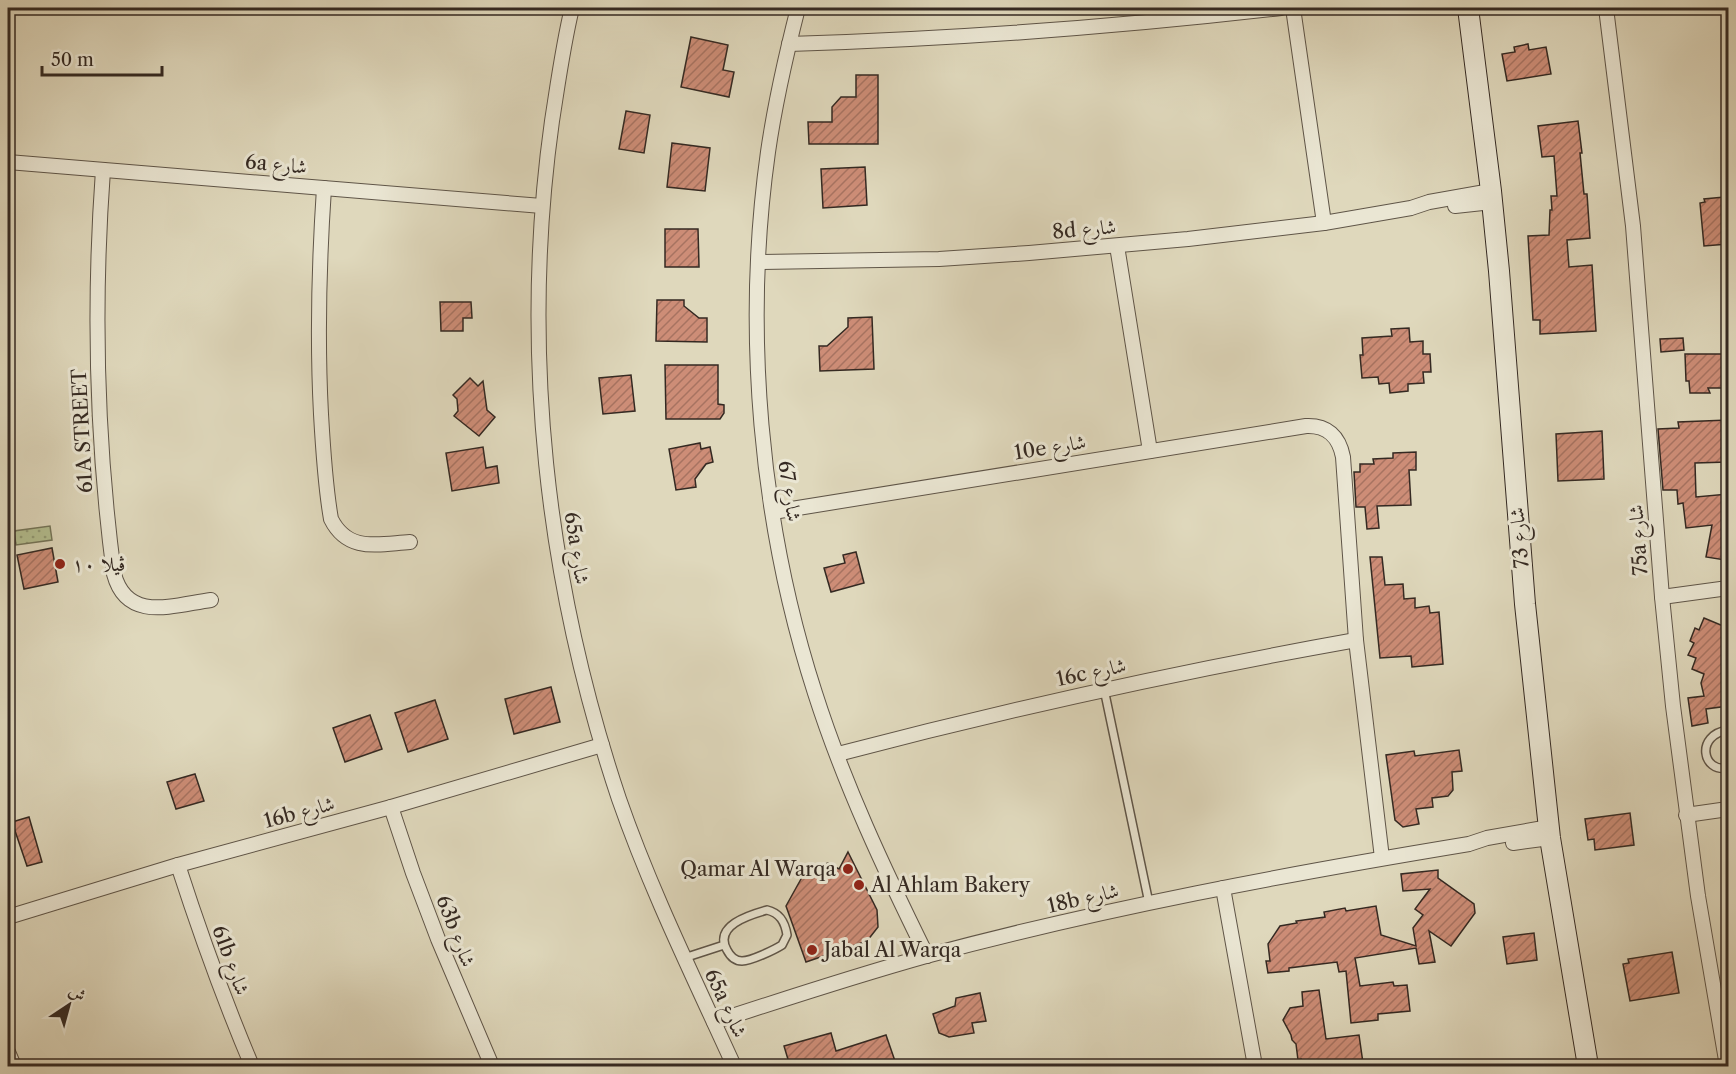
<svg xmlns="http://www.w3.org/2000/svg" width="1736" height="1074" font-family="'Libre Caslon Text',Amiri,serif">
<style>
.park{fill:url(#park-dots);stroke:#747458;stroke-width:1.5}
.building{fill:url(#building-hatch);stroke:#342922;stroke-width:1.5}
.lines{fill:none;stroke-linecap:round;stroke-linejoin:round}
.lane-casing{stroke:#5f5548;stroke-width:10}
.street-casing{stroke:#5f5548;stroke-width:16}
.secondary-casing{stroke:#342922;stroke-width:22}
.lane{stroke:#eae6d3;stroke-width:7}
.street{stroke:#eae6d3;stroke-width:14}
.secondary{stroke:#eae6d3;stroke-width:20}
.poi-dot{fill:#8f2418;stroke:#eae6d3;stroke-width:2}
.labels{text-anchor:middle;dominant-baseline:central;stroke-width:6;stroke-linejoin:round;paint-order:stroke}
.street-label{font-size:20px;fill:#342922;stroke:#eae6d3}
.poi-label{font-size:20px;fill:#342922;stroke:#eae6d3;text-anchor:start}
</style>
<defs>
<pattern id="park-dots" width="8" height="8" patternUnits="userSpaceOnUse" patternTransform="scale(1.5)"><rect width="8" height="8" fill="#b3be8f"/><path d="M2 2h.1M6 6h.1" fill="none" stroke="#929a74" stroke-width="1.8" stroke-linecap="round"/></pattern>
<pattern id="building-hatch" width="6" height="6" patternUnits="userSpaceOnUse" patternTransform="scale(1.5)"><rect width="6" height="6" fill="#cd8d77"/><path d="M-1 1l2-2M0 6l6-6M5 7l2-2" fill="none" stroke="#a77361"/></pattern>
</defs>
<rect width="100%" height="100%" fill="#dfd8bc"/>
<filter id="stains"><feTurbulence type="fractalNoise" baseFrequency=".00333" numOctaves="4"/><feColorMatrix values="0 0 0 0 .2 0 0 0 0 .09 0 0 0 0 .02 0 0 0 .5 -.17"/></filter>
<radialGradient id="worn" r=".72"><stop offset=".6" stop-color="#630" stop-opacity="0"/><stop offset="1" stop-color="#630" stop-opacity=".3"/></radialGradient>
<!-- park -->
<polygon class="park" points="50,526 52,540 16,545 14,531"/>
<!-- building -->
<g class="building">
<polygon points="691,37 728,45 723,70 734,72 729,97 681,87"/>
<polygon points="1528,44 1529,50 1546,47 1551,74 1507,81 1502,54 1515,52 1514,47"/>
<polygon points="856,75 878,75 878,144 809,144 808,122 832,122 832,107 841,97 856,97"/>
<polygon points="626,111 650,115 644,153 619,149"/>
<polygon points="1578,121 1582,153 1580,153 1584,194 1587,194 1590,238 1567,240 1569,267 1592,265 1596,331 1540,334 1540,320 1533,320 1528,236 1549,235 1550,210 1552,210 1551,196 1557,196 1554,156 1542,157 1538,126"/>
<polygon points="672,143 710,148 705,191 667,187"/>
<polygon points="865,167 867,205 823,208 821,169"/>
<polygon points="1724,197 1725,201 1728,201 1728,244 1704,246 1700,203 1705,202 1704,199"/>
<polygon points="665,229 698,229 699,267 665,267"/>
<polygon points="657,300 684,300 684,306 699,318 707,318 707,342 656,341"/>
<polygon points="440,302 471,302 472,318 463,318 463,331 441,331"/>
<polygon points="872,317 874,369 820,371 819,346 827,346 848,327 848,318"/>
<polygon points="1409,328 1410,342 1423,341 1423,354 1430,354 1431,372 1423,372 1424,383 1408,384 1408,391 1390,393 1389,383 1379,384 1378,377 1362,378 1360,355 1363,355 1362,338 1392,336 1391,329"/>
<polygon points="1683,338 1684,350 1661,352 1660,339"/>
<polygon points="1685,354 1726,354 1726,388 1708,388 1710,393 1690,393 1689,381 1686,381"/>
<polygon points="665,365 718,365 718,404 724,405 724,413 720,419 666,419"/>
<polygon points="631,375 635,411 603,414 599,378"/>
<polygon points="470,378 478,386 483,381 487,410 495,417 479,436 454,416 458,411 457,399 453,395"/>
<polygon points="1728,420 1728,462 1695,463 1696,497 1728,494 1728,552 1727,552 1725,560 1706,557 1712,525 1686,528 1683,503 1678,504 1677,490 1663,490 1658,429 1679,428 1678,422"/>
<polygon points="1602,431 1604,479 1558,481 1556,434"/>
<polygon points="700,443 701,449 710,447 713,462 706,464 695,479 696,487 676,490 669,449"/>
<polygon points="483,447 486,468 497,466 499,483 452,491 446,453"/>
<polygon points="1416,452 1416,470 1409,470 1411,505 1377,506 1379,528 1367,529 1365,507 1356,507 1354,472 1360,472 1360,464 1374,464 1373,459 1393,458 1393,453"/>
<polygon points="52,548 58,582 24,589 17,555"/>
<polygon points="856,552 864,583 831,592 824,568 845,563 843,555"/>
<polygon points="1370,557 1382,557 1385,585 1403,584 1404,599 1415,598 1415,608 1429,606 1430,613 1439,612 1443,664 1412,667 1411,656 1380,658"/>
<polygon points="1704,618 1728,628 1728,706 1706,709 1708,723 1692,726 1688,698 1704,696 1701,683 1704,674 1692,669 1696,658 1688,655 1694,643 1690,641 1695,628 1699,630"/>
<polygon points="551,687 560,722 514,734 505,699"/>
<polygon points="435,700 448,739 408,752 395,713"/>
<polygon points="370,715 382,749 345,762 333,728"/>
<polygon points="1459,750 1462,771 1452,772 1453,790 1448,796 1432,798 1433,807 1416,809 1419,824 1403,827 1395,820 1386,755 1414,751 1415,756"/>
<polygon points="195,774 204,801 176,809 167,782"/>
<polygon points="1630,813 1634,845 1595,850 1594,839 1588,840 1585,819"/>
<polygon points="29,817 42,862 27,866 12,822"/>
<polygon points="848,852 877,910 878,927 867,941 806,962 786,906 806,870 828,863 839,869"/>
<polygon points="1438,870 1438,878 1474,904 1475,913 1451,946 1429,931 1435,962 1419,964 1416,948 1355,958 1360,986 1393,982 1394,986 1407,985 1410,1011 1378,1014 1378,1020 1351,1023 1346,971 1339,972 1337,962 1289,968 1289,971 1268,973 1266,961 1270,961 1268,944 1280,926 1297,923 1296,921 1325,917 1324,912 1345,908 1346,911 1376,906 1381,935 1416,946 1413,928 1423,915 1415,909 1430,889 1403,891 1401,874"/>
<polygon points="1534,933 1537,960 1507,964 1503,937"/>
<polygon points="1672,952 1679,993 1630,1001 1623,964 1629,963 1628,959"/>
<polygon points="1319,990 1326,1039 1359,1035 1363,1063 1330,1066 1302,1066 1301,1059 1298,1060 1296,1044 1292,1040 1291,1035 1283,1020 1290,1008 1303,1006 1302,992"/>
<polygon points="980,993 986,1021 972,1023 974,1033 949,1037 939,1033 933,1014 955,1006 956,998"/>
<polygon points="831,1033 836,1051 886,1035 896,1064 888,1066 862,1066 860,1060 839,1066 830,1066 828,1062 812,1066 790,1066 784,1046"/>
</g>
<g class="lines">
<defs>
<g id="lane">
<polyline points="1104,689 1149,903"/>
<path d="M1728,730C1695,735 1702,773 1728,768"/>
<path d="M767,910C780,913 785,922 787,935L782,945C774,950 751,961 742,961C735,961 730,956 727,950C713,926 749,915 767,910Z"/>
<polyline points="684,958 724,945"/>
</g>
<g id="street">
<path d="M572,8C563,45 558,83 552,121C520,349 546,581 619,799C651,891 694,978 734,1066"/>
<path d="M798,8C786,55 775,103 768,152C743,329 760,523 815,693C844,784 885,871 927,956"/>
<polyline points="1293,8 1324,223"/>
<polyline points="1606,8 1633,226 1662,597 1673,706 1698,896 1727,1066"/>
<path d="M789,44C953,39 1117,27 1281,8"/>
<polyline points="8,162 542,206"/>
<path d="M103,170C93,307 96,438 114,574C127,623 174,605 211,600"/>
<path d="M324,188C319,263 317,338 321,414C323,449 325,485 331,519C348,553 378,544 410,542"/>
<polyline points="1455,206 1492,202"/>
<polyline points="1117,246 1150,451"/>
<polyline points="759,262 939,259 1029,253 1188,239 1324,223 1411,208 1429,202 1491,191"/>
<path d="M773,512L1306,426C1327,425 1339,436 1343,457L1356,640L1382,858"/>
<polyline points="1662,597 1728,588"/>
<path d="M838,754C1009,709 1182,671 1356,640"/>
<polyline points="391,807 413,873 438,939 492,1066"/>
<polyline points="1686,815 1728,809"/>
<polyline points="1513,843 1550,838"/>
<path d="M178,865C200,933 224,1000 252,1066"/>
<polyline points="1223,888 1255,1066"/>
<polyline points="8,917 178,865 391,807 602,745"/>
<path d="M714,1022C784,999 855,976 926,956C1105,908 1287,874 1469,844L1487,838L1549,827"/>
<polyline points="8,1052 14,1066"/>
</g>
<polyline id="secondary" points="1468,8 1491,191 1499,271 1525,604 1550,838 1588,1066"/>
</defs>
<!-- lane casing -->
<use href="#lane" class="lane-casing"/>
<!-- street casing -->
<use href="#street" class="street-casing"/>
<!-- secondary casing -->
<use href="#secondary" class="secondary-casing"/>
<!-- lane -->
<use href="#lane" class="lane"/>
<!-- street -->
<use href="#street" class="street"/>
<!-- secondary -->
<use href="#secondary" class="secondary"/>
</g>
<!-- markers -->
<g class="poi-dot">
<circle cx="60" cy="564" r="6"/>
<circle cx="848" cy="869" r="6"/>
<circle cx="859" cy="885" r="6"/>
<circle cx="812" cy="950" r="6"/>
</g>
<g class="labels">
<!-- street labels -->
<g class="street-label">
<text transform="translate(276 164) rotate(5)">6a شارع</text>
<text transform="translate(1084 229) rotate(-5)">8d شارع</text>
<text transform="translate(82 431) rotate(-93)">61A STREET</text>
<text transform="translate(1050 447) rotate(-9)">10e شارع</text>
<text transform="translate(790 491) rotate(81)">شارع 67</text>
<text transform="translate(1519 538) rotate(-95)">شارع 73</text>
<text transform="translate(1638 540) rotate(-94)">75a شارع</text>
<text transform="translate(577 548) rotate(81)">65a شارع</text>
<text transform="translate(1091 672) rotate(-12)">16c شارع</text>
<text transform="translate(299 812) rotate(-15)">16b شارع</text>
<text transform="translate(1083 898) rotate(-13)">18b شارع</text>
<text transform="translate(456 931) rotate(69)">63b شارع</text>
<text transform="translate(231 960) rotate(70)">61b شارع</text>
<text transform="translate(726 1003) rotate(65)">65a شارع</text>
</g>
<!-- poi labels -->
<g class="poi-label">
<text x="72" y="564">ڤيلا ١٠</text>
<text x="836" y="869" text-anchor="end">Qamar Al Warqa</text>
<text x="871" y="885">Al Ahlam Bakery</text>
<text x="824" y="950">Jabal Al Warqa</text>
</g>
</g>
<!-- margin -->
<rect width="1736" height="1074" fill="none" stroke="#dfd8bc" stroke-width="30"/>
<rect x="9" y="9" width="1718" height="1056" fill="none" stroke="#342922" stroke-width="3"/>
<rect x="15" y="15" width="1706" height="1044" fill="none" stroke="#342922" stroke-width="1.5"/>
<!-- north arrow -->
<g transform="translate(69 1005) rotate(36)" stroke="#eae6d3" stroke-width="4.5" paint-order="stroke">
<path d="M0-4.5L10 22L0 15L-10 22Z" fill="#342922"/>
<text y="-9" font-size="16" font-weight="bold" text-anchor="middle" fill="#342922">ش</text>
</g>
<!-- scale -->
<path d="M42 66v9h120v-9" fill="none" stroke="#342922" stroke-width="3"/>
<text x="51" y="66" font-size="18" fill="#342922" stroke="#eae6d3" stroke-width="4.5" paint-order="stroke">50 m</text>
<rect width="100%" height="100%" filter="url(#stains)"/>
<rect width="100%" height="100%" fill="url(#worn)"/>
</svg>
